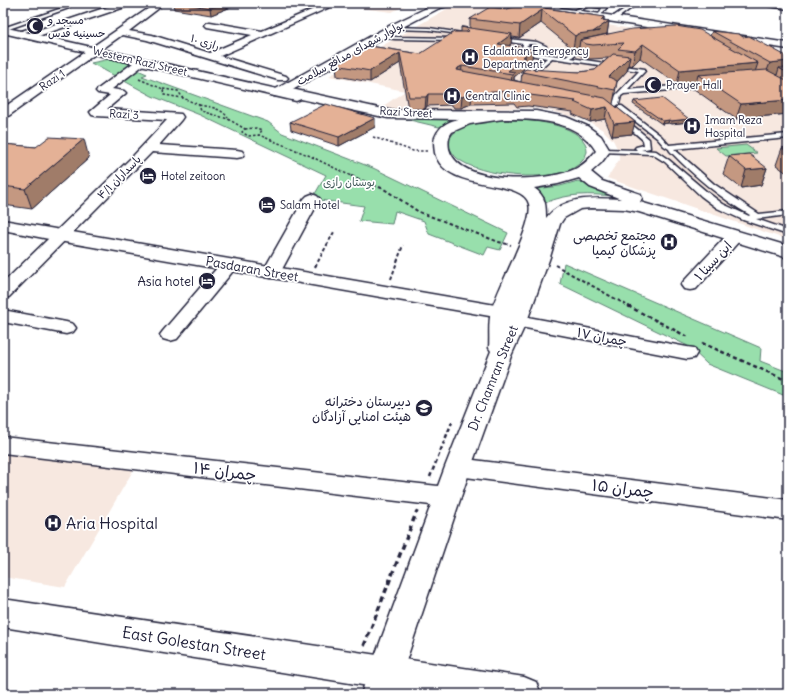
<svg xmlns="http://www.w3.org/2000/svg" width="791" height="697" font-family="Delius,'Playpen Sans Arabic',sans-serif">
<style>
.built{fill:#f7e8e0}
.green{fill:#98dfac;stroke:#5d8074}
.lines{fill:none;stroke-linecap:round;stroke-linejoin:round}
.service-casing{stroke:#22223b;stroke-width:3}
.minor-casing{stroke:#22223b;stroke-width:3}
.tertiary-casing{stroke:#22223b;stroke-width:3}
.secondary-casing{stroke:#22223b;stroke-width:3}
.primary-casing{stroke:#22223b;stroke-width:3}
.path-far4{stroke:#22223b;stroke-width:1;stroke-dasharray:2 1.5;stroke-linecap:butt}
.path-far3{stroke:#22223b;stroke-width:1.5;stroke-dasharray:2.5 2;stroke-linecap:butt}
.path-far2{stroke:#22223b;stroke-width:2;stroke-dasharray:3.5 2.5;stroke-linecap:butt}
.path-far1{stroke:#22223b;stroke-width:2.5;stroke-dasharray:4 3;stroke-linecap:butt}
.path{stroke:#22223b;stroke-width:3.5;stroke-dasharray:5.5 4;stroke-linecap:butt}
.service{fill:#fff;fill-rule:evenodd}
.minor{fill:#fff;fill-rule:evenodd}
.tertiary{fill:#fff;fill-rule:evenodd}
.secondary{fill:#fff;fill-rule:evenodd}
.primary{fill:#fff;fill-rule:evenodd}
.wall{fill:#c49881;stroke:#22223b;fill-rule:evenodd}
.shaded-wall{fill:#a07c69;stroke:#22223b}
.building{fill:#e4b196;stroke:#22223b}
.labels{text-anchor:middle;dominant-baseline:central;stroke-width:3.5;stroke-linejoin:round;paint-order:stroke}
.far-poi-label{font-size:11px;fill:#22223b;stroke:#fff;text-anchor:start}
.far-street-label{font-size:11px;fill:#22223b;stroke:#fff}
.far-park-label{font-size:11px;fill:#455b5d;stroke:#fff}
.poi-label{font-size:13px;fill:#22223b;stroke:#fff;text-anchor:end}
.street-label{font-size:13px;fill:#22223b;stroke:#fff}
.near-street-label{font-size:16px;fill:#22223b;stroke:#fff}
.near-poi-label{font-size:16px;fill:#22223b;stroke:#fff;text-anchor:start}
</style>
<rect width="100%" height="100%" fill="#fff"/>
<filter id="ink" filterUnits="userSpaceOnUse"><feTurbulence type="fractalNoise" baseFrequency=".025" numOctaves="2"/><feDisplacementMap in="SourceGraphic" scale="8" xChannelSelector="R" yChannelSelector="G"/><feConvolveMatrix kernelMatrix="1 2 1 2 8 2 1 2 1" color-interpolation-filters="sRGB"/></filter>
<g filter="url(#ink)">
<!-- built -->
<g class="built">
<polygon points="369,3 410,3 392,12 359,8"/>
<polygon points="476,4 788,54 788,240 607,178 619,160 619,152 613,140 603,130 588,121 551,111 533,108 376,111 405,91 329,76 452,6"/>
<polygon points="3,452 134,469 65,587 3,577"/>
</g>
<!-- green -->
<g class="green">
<polygon points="110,59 141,66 133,68 147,74 142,76 268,122 282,133 373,168 508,233 500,250 488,247 484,255 429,234 424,221 395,211 392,224 359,221 364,206 312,199 326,175 200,115 152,96 91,63"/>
<polygon points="393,116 468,117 451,121 439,127"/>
<path d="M497,119C520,119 572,121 585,143C586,145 587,149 587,152C586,154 585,158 583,160C565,185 487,177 463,162C455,158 451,152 448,144C449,141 450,137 452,135C462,123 483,121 497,119Z"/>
<polygon points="746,145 757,153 726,156 716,148"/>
<path d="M578,181L614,196C589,194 568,193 545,203V198L535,189L560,186Z"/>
<polygon points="564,263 761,348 760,361 788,372 788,397 707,364 688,346 560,284"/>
</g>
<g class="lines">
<defs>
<g id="service">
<polygon points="560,3 565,3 559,8 555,8 555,6"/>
<polygon points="633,3 638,3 618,18 614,18 614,16"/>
<polygon points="589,4 605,6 607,7 601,15 599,14 602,8 589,6 579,11 575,10"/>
<polygon points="65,7 69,8 3,31 3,28"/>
<polygon points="34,27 36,29 17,34 15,33"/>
<polygon points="393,27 429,28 469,34 467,35 429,30 391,29"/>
<polygon points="380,35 395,37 455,38 457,39 455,40 395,39 378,37"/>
<path d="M498,38L537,42L546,46V48L531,52L566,57L576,49L595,47V49L579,51L571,58L645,69V71L627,90L707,83L710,85L707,87L624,94L621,96L619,104L616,106L613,104L616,95L639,71L552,58L527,80L524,78L525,77L547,58L524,54V52L528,49L522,48L523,44L496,40ZM529,44H536L540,47L526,46Z"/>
<path d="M618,106H622L661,136L669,145L788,134V138L674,149L714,184L759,214L788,211V215L756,219L788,230V235L743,220L717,208L701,196L665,162L652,154L601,152V150L603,149L637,150L635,148L636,147L644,145L643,140L620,120L625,119L649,139L650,148L641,150L656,151L669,160L707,192L723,204L749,216L750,215C720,198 694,176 670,151L669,149L664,146L657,138L618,108Z"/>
</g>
<g id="minor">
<polygon points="119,3 124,3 126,5 125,7 29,39 24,36 26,34"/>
<polygon points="328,3 339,3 220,56 286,76 288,78 286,80 278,80 147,40 122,35 7,117 3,118 3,108 152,6 155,5 159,8 129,31 152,35 210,53 252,35 207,27 205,25 207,23 210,22 262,31"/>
<polygon points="765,3 788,3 788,9 769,6"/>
<polygon points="141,59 145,60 146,62 145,64 112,89 124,91 126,93 107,109 181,114 183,117 181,120 159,145 237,150 242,151 244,154 242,157 237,158 152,152 9,297 3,298 3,283 134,155 167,120 96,116 92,115 90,112 110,95 98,93 96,91 98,89 137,60"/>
<polygon points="312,194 317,196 320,199 280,273 277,277 271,278 265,277 262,273 304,199 307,196"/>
<polygon points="735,231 741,233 743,236 741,239 696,289 690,290 684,289 681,285 684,281 729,233"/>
<polygon points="229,260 235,261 238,265 177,339 170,341 163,339 160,335 163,331 223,261"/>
<polygon points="3,310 66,322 73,324 76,328 73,332 66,334 3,322"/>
<polygon points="517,315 687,347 694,348 697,353 694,358 687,359 510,325 507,321 510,317"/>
<polygon points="3,437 447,487 456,490 459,497 456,504 447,507 3,453"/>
<polygon points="458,458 788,500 788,520 458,476 450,473 446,467 450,461"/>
</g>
<g id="tertiary">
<polygon points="437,3 449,3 397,30 282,96 274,96 272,93 274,90 389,26"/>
<polygon points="3,220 501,306 508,308 511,312 508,316 501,318 59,241 3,230"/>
<polygon points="3,599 524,677 536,682 541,694 418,694 3,627"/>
</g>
<path id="secondary" d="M3,27L277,89L282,87L388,110L536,111L566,117L587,126L601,136L610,151L601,163L591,172L602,181L640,194L642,198L640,202L788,246V258L639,212L624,209L591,208L580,209L564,218L560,224L550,257L527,321L511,356L471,467L395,694H361L445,467L491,351L489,348C490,337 488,323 491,312C497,288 535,223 529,204C522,177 445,193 435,153C434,146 433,139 437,133C442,124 450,121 459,119L388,118L301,99L296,101L3,33ZM503,119C535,119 577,119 596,151C590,158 584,165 575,169C548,182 459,187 449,149C448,143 448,137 452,132L470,124ZM579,178L590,187L621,199C595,198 564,195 546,218C546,206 546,196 534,188L558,184Z"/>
<g id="primary">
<polygon points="437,3 454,3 452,5 440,8 437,7 435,5"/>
<polygon points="506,3 529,3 788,43 788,49 511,6"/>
</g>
</defs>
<!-- service casing -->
<use href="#service" class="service-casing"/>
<!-- minor casing -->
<use href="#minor" class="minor-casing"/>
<!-- tertiary casing -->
<use href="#tertiary" class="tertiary-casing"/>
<!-- secondary casing -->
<use href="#secondary" class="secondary-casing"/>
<!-- primary casing -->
<use href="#primary" class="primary-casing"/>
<!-- path-far4 -->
<polyline class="path-far4" points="484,3 499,5"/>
<!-- path-far3 -->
<g class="path-far3">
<polyline points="139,79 163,89 164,95 183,98 199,105 201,111 228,119 245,129 242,132 248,136 259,135 308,155 353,177"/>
<polyline points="163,89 178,91 183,98"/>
<path d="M199,105C210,107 222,108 228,118"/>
<polyline points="245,129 256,128 262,130 259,135"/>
<polyline points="373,137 413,151 427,151"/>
</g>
<!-- path-far2 -->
<g class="path-far2">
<polyline points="351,176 384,189 419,212 499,242 511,245"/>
<polyline points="555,265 630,307"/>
<polyline points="315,267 334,232"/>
<polyline points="391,279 403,245"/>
</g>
<!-- path-far1 -->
<g class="path-far1">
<polyline points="628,306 690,338"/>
<polyline points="702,343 788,381"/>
<polyline points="430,477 452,422"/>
</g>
<!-- path -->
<polyline class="path" points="364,646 417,511"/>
<!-- service -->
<use href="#service" class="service"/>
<!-- minor -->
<use href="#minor" class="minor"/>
<!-- tertiary -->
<use href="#tertiary" class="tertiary"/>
<!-- secondary -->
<use href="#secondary" class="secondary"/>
<!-- primary -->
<use href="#primary" class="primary"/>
</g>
<!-- wall -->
<g class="wall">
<polygon points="173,3 241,3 211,15 174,9"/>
<path d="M547,7V8L604,17V20L609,21L607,34L710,36L712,31L743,37L788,57V114L736,119L694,89L696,83L677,84L640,58L632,66L629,65L627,71L617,82L613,104L632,134L612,136L605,119L590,122L572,114L573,112L528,106L517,107L514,103L471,104L461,108H454L452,105L427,106L425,109H408L400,63L370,82L337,76L336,65L370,46L420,54L461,32V27L470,28V19L507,9ZM541,23L573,49L579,47L578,54L584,58L590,59L608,58L595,70L580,72H522L521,82L514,80V77L525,68L526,65L532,60L509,45L511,44L512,37L519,38Z"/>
<polygon points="634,101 688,122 671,124 668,123 662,124 633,104"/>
<polygon points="290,122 375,127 339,146 291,130"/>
<polygon points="3,144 36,147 89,158 32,209 3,205"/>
<polygon points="788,147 788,174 776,165 782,148"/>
<polygon points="729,156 767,168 761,185 741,188 723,174"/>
</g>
<!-- shaded-wall -->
<g class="shaded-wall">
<polygon points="223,3 241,3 211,15 210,8"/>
<polygon points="542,10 541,23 519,38 520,25"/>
<polygon points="604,17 603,25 609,21 607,34 580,40 579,47 573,49 575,36"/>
<polygon points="512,34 511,44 497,54 498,44"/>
<polygon points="643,44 640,58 632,66 635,51"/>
<polygon points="533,49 532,60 526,65 525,68 514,77 514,83 511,85 512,74 508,71 523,57"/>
<polygon points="400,53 400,63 370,82 370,71"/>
<polygon points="630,56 627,71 610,89 609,77"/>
<polygon points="788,61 788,73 779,68 777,75 765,76 770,63"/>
<polygon points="758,63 753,78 698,75 696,83 677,84 680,70"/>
<polygon points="462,66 461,77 457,79 458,68"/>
<polygon points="472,93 471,104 461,108 462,97"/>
<polygon points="428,94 427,106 425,109 426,97"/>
<polygon points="788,100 788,114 736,119 741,104"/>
<polygon points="607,107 605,119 590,122 592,110"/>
<polygon points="375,118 375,127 339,146 339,137"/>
<polygon points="689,119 688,122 671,124 671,121"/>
<polygon points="669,120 668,123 662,124 663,121"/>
<polygon points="635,122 632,134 612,136 614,124"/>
<polygon points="84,139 89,158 32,209 25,189"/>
<polygon points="767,168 761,185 741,188 746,170"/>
</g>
<!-- building -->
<g class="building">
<polygon points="178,3 223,3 210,8"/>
<polygon points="520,5 547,7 545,8 604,17 601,20 609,21 593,32 600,31 578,34 575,36 542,10 520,25 470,19 490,7 507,9"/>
<polygon points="676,26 700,30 758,63 680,70 643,44 635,51 618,49 624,43 593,45 586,44 580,40 632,29"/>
<polygon points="461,27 463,27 512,34 498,44 533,49 523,57 526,57 508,71 515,72 512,74 462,66 458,68 457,70 605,98 635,122 614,124 607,107 592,110 574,102 576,101 530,95 518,95 515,91 472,93 462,97 455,96 452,94 428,94 426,97 409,97 400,53 370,71 336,65 370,46 420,54 454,32 466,32 469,31 466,28"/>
<polygon points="712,31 739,34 743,37 749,36 788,57 788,61 770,63"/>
<polygon points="613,54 630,56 609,77 617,81 615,90 522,72 526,69 580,72 595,70"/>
<polygon points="779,68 788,68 788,73"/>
<polygon points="767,70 788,81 788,100 741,104 698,75"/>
<polygon points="662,98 689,119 671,121 669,120 663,121 634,101"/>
<polygon points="326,104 375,118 339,137 290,122"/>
<polygon points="49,137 84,139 25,189 3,186 3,144 36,147"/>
<polygon points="788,147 788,152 782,148"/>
<polygon points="749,154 767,168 746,170 729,156"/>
</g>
</g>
<!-- icons -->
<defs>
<symbol id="mosque-disc" viewBox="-11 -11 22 22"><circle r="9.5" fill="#22223b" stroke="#fff"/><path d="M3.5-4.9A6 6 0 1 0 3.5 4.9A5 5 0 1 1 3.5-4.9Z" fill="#fff"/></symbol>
<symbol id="hospital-disc" viewBox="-11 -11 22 22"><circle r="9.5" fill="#22223b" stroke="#fff"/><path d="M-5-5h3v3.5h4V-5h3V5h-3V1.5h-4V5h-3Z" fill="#fff"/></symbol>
<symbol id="hotel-disc" viewBox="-11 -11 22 22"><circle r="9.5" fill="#22223b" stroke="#fff"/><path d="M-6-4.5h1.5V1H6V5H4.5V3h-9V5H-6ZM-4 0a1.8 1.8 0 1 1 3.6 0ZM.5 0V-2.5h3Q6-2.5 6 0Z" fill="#fff"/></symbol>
<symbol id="school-disc" viewBox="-11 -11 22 22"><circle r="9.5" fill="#22223b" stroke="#fff"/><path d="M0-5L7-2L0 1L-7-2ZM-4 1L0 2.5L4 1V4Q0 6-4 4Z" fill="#fff"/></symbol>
</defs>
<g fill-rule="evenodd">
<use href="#mosque-disc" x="25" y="16" width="20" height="20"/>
<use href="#hospital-disc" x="460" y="47" width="20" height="20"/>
<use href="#mosque-disc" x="643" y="75" width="20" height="20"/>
<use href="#hospital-disc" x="442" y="86" width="20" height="20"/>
<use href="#hospital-disc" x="682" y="116" width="20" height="20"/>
<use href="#hotel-disc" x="138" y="166" width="20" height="20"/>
<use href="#hotel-disc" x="257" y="195" width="20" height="20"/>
<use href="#hospital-disc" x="659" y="232" width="20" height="20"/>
<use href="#hotel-disc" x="197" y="271" width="20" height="20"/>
<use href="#school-disc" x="414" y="398" width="20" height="20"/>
<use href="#hospital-disc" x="43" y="513" width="20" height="20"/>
</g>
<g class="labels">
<!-- far-poi labels -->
<g class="far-poi-label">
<text x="48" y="20">مسجد و<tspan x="48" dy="13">حسینیه قدس</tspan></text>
<text x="483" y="51">Edalatian Emergency<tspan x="483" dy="13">Department</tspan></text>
<text x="666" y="85">Prayer Hall</text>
<text x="465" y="96">Central Clinic</text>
<text x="705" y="120">Imam Reza<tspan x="705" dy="13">Hospital</tspan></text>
<text x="161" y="176">Hotel zeitoon</text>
<text x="280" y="205">Salam Hotel</text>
</g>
<!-- far-street labels -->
<g class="far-street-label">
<text transform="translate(205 42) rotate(17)">رازی ۱۰</text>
<text transform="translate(350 53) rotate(-29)">بولوار شهدای مدافع سلامت</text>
<text transform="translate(140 61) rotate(13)">Western Razi Street</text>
<text transform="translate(52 80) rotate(-35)">Razi 1</text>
<text transform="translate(406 112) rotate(3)">Razi Street</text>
<text transform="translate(124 114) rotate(3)">Razi 3</text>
<text transform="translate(119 177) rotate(-45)">پاسداران ۴/۱</text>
</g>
<!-- far-park labels -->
<g class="far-park-label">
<text x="349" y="182">بوستان رازی</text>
</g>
<!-- poi labels -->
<g class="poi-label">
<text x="656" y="235">مجتمع تخصصی<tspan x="656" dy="15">پزشکان کیمیا</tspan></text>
<text x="194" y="281">Asia hotel</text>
<text x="411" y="401">دبیرستان دخترانه<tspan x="411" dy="15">هیئت امنایی آزادگان</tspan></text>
</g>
<!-- street labels -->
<g class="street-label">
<text transform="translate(713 261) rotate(-47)">ابن سینا ۱</text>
<text transform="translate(252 269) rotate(10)">Pasdaran Street</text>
<text transform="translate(602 337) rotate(11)">چمران ۱۷</text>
<text transform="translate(493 378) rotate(-68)">Dr. Chamran Street</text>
</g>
<!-- near-street labels -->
<g class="near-street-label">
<text transform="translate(225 471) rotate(7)">چمران ۱۴</text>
<text transform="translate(623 488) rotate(7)">چمران ۱۵</text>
<text transform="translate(194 643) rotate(9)">East Golestan Street</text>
</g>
<!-- near-poi labels -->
<g class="near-poi-label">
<text x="66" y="523">Aria Hospital</text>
</g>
</g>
<!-- margin -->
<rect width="791" height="697" fill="none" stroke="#fff" stroke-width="16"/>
<rect x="8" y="8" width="775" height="681" fill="none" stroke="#22223b" stroke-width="1.5" filter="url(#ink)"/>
</svg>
